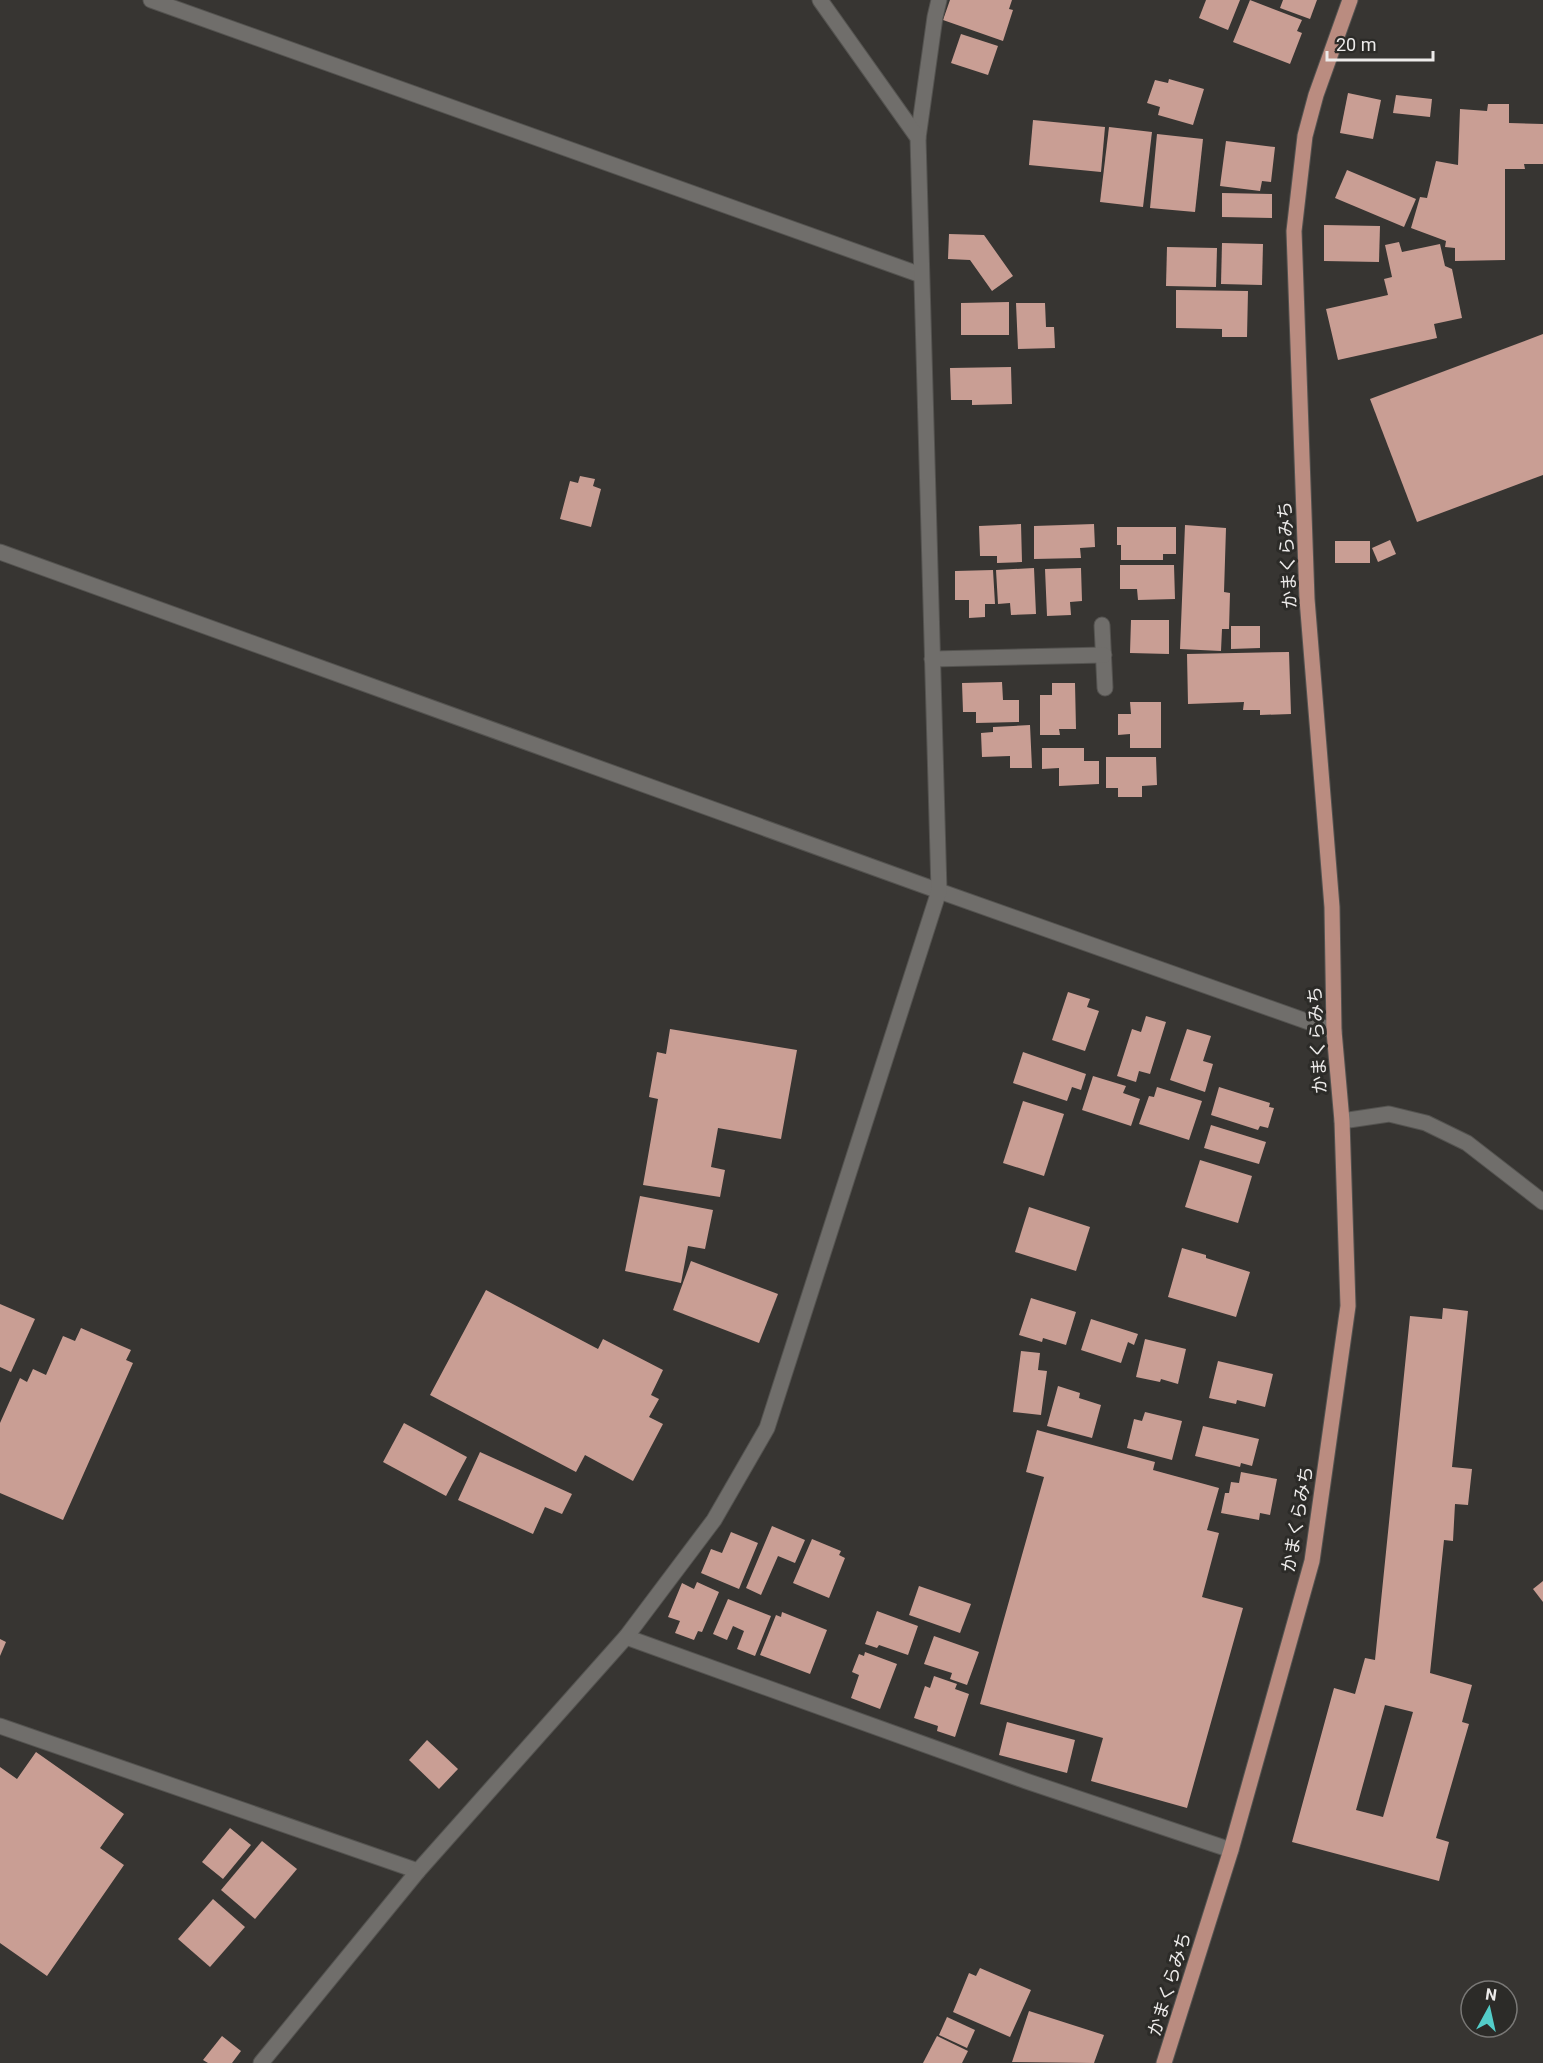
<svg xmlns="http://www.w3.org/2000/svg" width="1543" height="2063" font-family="Roboto,'Noto Sans JP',sans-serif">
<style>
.building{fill:#c99e94;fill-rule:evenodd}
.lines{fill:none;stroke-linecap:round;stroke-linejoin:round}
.minor-casing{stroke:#545350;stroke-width:17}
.major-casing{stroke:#545350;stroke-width:17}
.minor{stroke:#706e6b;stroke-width:15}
.major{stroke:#ba8c80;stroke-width:15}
.labels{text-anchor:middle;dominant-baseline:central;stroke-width:6;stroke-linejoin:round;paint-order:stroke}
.street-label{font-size:18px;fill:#edebea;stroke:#2c2b28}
</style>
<rect width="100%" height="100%" fill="#373532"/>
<!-- building -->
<g class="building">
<polygon points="950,0 1012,0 1009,9 1013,10 1003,41 943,20"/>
<polygon points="1206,0 1240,0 1228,30 1199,18"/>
<polygon points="1250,0 1302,20 1297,31 1302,33 1290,64 1233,42"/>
<polygon points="1283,0 1317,0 1310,19 1280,8"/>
<polygon points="961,34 998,46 988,75 951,63"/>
<polygon points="1169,79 1204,89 1193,125 1158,115 1160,107 1147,103 1155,80 1168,83"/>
<polygon points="1348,93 1381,100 1373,139 1340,133"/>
<polygon points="1396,95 1432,99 1430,117 1393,113"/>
<polygon points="1488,104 1509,104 1509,123 1543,124 1543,164 1524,164 1525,169 1505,169 1505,260 1455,261 1455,248 1445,247 1446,241 1411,228 1420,197 1427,198 1436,161 1458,165 1460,109 1487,111"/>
<polygon points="1033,120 1105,127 1101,172 1029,165"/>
<polygon points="1109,127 1152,132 1143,207 1100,202"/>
<polygon points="1157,134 1203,139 1195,212 1150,208"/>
<polygon points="1226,141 1275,147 1271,182 1262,181 1260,191 1220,186"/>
<polygon points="1347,170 1416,199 1404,227 1335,198"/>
<polygon points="1222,193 1272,194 1272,218 1222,217"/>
<polygon points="1324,225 1380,226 1379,262 1324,261"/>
<polygon points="949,234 984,235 1013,276 992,291 970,260 948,259"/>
<polygon points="1399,242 1402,252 1440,244 1445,266 1452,269 1462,318 1434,324 1437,338 1338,360 1326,309 1388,295 1384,279 1392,277 1385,245"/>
<polygon points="1222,243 1263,244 1262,285 1221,284"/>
<polygon points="1167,247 1217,248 1216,287 1166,286"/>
<polygon points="1176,290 1248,291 1247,337 1222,337 1222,329 1176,328"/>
<polygon points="1009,302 1009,335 961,335 961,303"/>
<polygon points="1016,303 1045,303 1046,327 1054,327 1055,348 1018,349"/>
<polygon points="1543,334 1543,475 1417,522 1370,399"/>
<polygon points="1011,367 1012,404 972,405 972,400 951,400 950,368"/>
<polygon points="580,476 595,479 593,486 601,489 591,527 560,519 570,481 578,483"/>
<polygon points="1021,524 1022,562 997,563 997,556 980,556 979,526"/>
<polygon points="1094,524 1095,547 1080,548 1081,558 1034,559 1034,526"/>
<polygon points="1185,525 1226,528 1224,592 1230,593 1229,629 1222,629 1221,651 1180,649"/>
<polygon points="1117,527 1176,527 1176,554 1163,554 1163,560 1121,560 1121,545 1117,545"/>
<polygon points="1390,540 1396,554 1378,562 1372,548"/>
<rect x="1335" y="541" width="35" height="22"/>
<polygon points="1120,565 1174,565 1175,599 1138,600 1137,589 1120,589"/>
<polygon points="1034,568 1036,614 1011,615 1010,603 998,604 996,570"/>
<polygon points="1081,568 1082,601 1070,602 1071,615 1047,616 1045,569"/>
<polygon points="993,570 995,604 985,604 985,617 969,618 969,600 955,600 955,571"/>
<polygon points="1131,620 1169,620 1169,654 1130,653"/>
<polygon points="1231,626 1260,626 1260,648 1231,649"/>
<polygon points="1289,652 1291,714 1260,715 1260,710 1243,710 1244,702 1188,704 1187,654"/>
<polygon points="1002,682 1003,700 1019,700 1019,722 976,723 976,712 963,712 962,683"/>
<polygon points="1052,683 1075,683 1076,729 1059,729 1060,735 1040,735 1040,695 1052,695"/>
<polygon points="1130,702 1161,702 1161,748 1130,748 1130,734 1118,735 1118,714 1131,714"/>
<polygon points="1030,725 1032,768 1010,768 1010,756 982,757 981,733 993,732 993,727"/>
<polygon points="1042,748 1084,748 1084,761 1099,761 1099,784 1059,786 1059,768 1042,769"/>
<polygon points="1106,757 1156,757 1157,785 1142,786 1142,797 1118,797 1118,788 1106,788"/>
<polygon points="1068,992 1090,999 1087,1007 1099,1011 1085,1051 1052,1040"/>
<polygon points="1146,1016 1166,1022 1150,1074 1139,1071 1136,1082 1117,1076 1132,1029 1141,1032"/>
<polygon points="670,1029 797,1050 781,1139 718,1128 711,1167 725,1170 720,1197 643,1185 658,1099 649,1097 657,1052 666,1054"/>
<polygon points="1187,1029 1211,1036 1203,1061 1213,1064 1205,1092 1170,1080"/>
<polygon points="1023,1052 1086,1074 1081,1090 1072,1087 1067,1101 1013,1083"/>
<polygon points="1093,1076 1126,1086 1123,1093 1140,1099 1131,1126 1082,1110"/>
<polygon points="1157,1087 1202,1101 1189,1140 1139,1124 1149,1096 1154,1097"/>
<polygon points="1219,1087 1270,1103 1269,1107 1274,1108 1268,1128 1260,1126 1258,1130 1211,1115"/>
<polygon points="1023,1101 1064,1114 1044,1176 1003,1163"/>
<polygon points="1211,1125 1266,1142 1259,1164 1204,1148"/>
<polygon points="1200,1160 1252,1176 1238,1223 1185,1207"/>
<polygon points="640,1196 713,1210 705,1249 688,1246 681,1283 625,1271"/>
<polygon points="1029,1207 1090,1227 1076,1271 1015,1252"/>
<polygon points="1182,1248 1206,1255 1206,1258 1250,1272 1236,1317 1168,1297"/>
<polygon points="691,1261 778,1294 759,1343 673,1310"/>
<polygon points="486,1290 598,1349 603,1339 663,1370 651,1395 659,1399 649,1417 663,1424 633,1481 585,1455 576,1472 430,1395"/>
<polygon points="1031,1298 1076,1312 1066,1345 1043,1338 1042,1342 1019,1335"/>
<polygon points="0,1304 35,1319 11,1372 0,1367"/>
<path d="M1443,1308L1468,1311L1452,1467L1472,1469L1468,1505L1455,1504L1453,1541L1444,1540L1430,1673L1472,1685L1462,1722L1469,1724L1436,1838L1449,1842L1439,1881L1292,1842L1334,1688L1355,1694L1365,1658L1375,1660L1410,1316L1442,1319ZM1385,1705L1413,1712L1383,1817L1356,1810Z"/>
<polygon points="1091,1319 1138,1334 1134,1345 1128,1342 1121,1363 1081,1350"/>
<polygon points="81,1328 131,1350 126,1360 133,1363 63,1520 0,1493 0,1423 20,1378 27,1382 33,1369 46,1375 63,1336 75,1341"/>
<polygon points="1145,1339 1186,1349 1178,1384 1161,1379 1160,1382 1136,1377"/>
<polygon points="1021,1351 1040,1353 1038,1370 1047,1371 1041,1415 1013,1412"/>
<polygon points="1218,1361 1273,1374 1265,1407 1237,1400 1236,1404 1209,1398"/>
<polygon points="1058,1386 1080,1393 1079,1398 1101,1405 1092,1438 1047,1426"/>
<polygon points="1145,1412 1182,1421 1172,1460 1127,1448 1134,1419 1142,1421"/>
<polygon points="404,1423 467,1457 446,1496 383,1462"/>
<polygon points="1203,1426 1259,1439 1252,1466 1241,1463 1240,1467 1195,1456"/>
<polygon points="1037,1430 1155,1462 1153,1470 1219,1488 1207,1530 1219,1533 1202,1597 1243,1608 1187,1808 1091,1781 1103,1738 980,1704 1044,1477 1026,1472"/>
<polygon points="480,1452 572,1494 562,1514 545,1507 533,1534 458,1500"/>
<polygon points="1241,1472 1277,1479 1270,1515 1260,1513 1259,1520 1221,1513 1225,1493 1229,1493 1231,1482 1239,1483"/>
<polygon points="772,1526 805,1540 795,1563 778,1556 761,1595 746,1588"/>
<polygon points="731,1532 758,1543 739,1589 701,1573 711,1549 722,1553"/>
<polygon points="812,1539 841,1551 839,1555 845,1558 829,1598 793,1583"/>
<polygon points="1543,1581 1543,1602 1533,1589"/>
<polygon points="697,1582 719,1592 702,1632 698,1631 694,1640 675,1633 680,1621 668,1617 682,1583 694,1589"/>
<polygon points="919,1586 971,1604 960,1633 909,1615"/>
<polygon points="728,1599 771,1616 755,1656 737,1649 744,1631 733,1626 727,1640 713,1634"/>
<polygon points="877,1611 918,1626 908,1655 879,1645 877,1648 865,1644"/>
<polygon points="782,1612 827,1630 810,1674 760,1655 776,1615 781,1617"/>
<polygon points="934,1636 979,1652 967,1685 950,1679 952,1673 924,1664"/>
<polygon points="0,1639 6,1642 0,1656"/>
<polygon points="865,1652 897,1664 880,1709 851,1698 859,1675 852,1672 859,1654 864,1656"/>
<polygon points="934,1676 957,1684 955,1689 969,1694 955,1737 937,1731 938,1726 914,1718 925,1686 930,1688"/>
<polygon points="1007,1722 1075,1740 1067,1773 999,1755"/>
<polygon points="427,1740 458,1769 439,1789 409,1760"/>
<polygon points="36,1752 124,1814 100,1848 124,1865 47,1976 0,1943 0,1767 17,1779"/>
<polygon points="230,1828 251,1845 223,1879 202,1862"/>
<polygon points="262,1841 297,1869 255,1919 221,1890"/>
<polygon points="213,1899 245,1927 210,1967 178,1939"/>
<polygon points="980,1968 1031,1990 1010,2037 953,2012 969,1973 976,1976"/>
<polygon points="1029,2011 1104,2035 1094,2063 1012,2062"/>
<polygon points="947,2017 975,2030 967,2048 939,2035"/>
<polygon points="222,2036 241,2051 232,2063 208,2063 203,2060"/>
<polygon points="937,2036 968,2051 962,2063 923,2063"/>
</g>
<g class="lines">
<defs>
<g id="minor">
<polyline points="151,0 921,275"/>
<polyline points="918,138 935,17 939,0"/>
<polyline points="0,552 939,891 1334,1031"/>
<polyline points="1102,625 1105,688"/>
<polyline points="932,659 1104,655"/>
<polyline points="1342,1121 1389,1114 1426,1123 1467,1143 1543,1202"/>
<polyline points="626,1637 1026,1781 1231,1850"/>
<polyline points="0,1726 418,1871"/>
<polyline points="261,2063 418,1871 626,1637 714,1520 767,1428 939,891 918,138 820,0"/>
</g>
<polyline id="major" points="1164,2063 1231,1850 1312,1561 1348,1306 1342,1121 1334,1031 1332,907 1307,599 1294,231 1305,136 1316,95 1350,0"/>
</defs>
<!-- minor casing -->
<use href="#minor" class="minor-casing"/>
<!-- major casing -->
<use href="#major" class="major-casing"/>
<!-- minor -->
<use href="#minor" class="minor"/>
<!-- major -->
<use href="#major" class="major"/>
</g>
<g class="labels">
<!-- street labels -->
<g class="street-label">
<text transform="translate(1287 555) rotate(-93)">かまくらみち</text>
<text transform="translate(1317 1040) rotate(-93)">かまくらみち</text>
<text transform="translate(1297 1519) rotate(-80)">かまくらみち</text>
<text transform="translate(1169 1984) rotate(-73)">かまくらみち</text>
</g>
</g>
<!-- north arrow -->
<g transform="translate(1489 2009) rotate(8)"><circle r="28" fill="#2c2b28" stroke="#797876" stroke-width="1.5"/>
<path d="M0-4.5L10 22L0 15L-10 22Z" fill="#53cdc9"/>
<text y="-9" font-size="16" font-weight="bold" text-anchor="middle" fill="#edebea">N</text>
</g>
<!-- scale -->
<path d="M1327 51v9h106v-9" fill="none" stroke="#edebea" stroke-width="3"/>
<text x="1336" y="51" font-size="18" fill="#edebea" stroke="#2c2b28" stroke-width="4.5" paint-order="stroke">20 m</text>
</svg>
